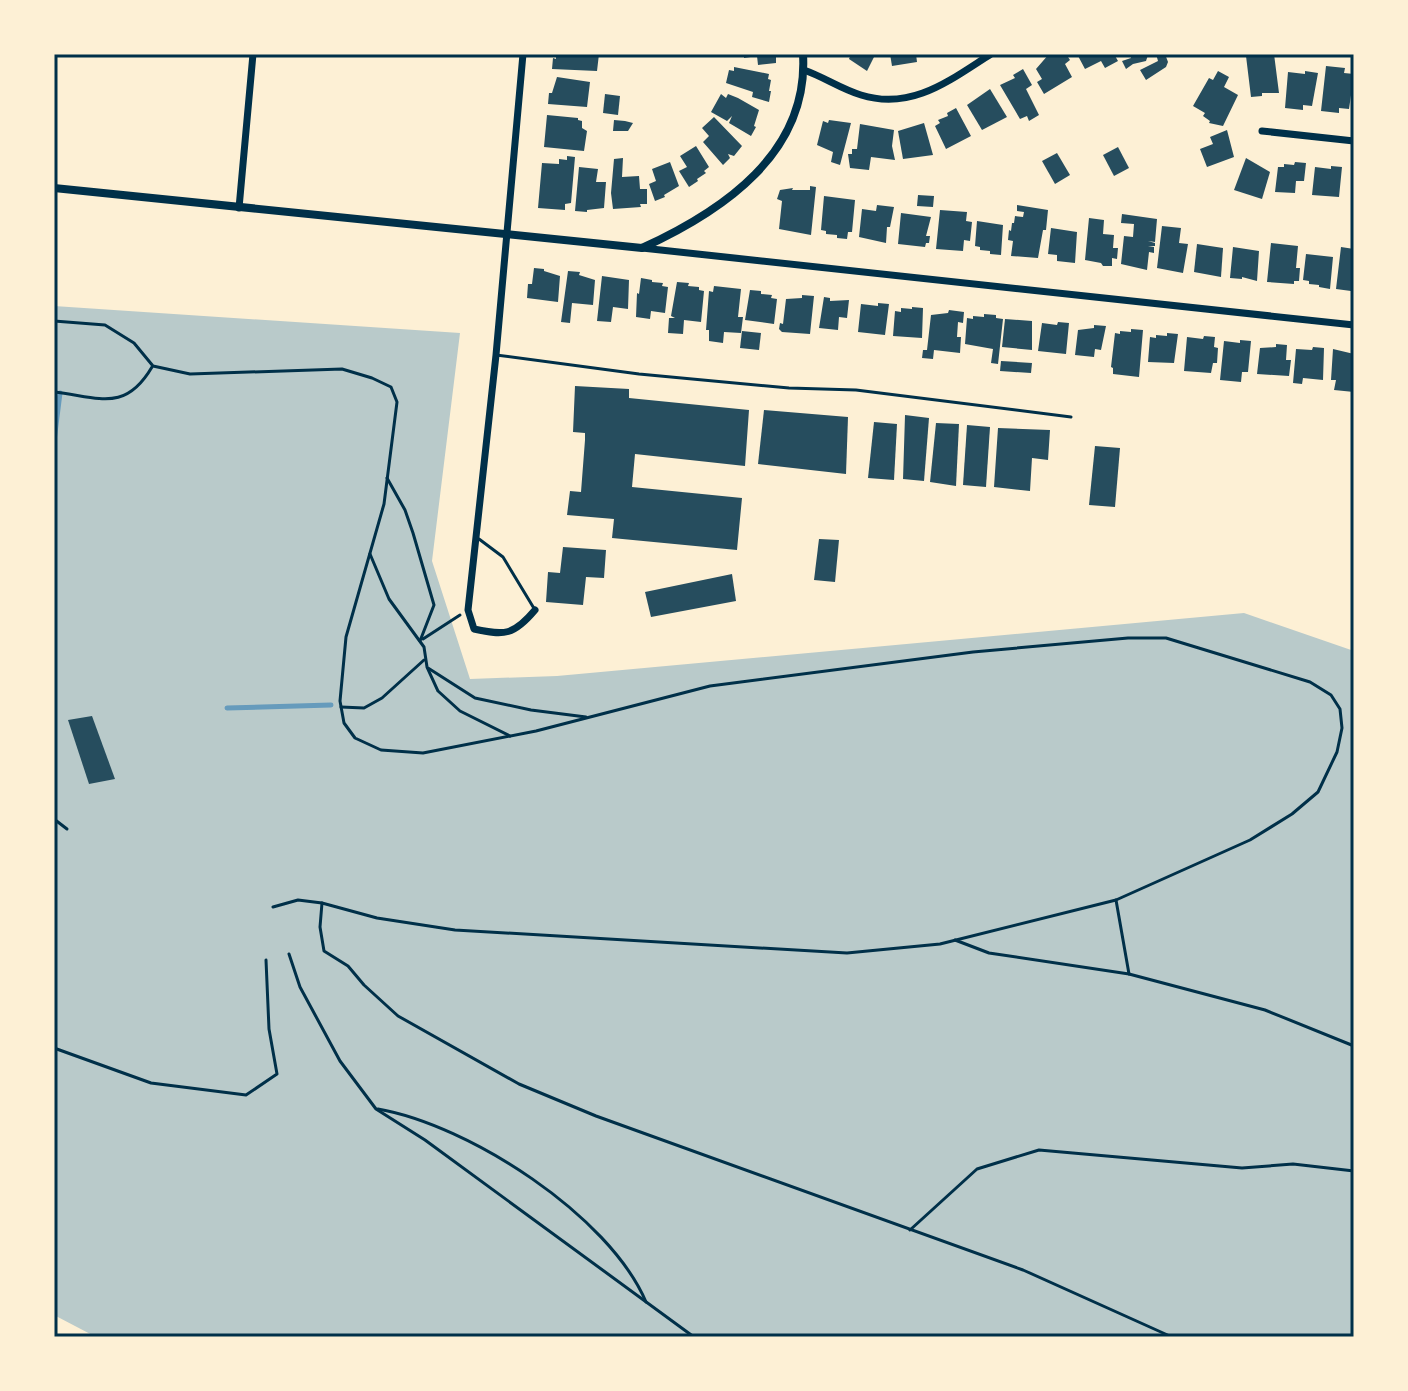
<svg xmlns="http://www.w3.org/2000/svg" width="1408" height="1391" font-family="'DejaVu Sans',sans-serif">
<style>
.green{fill:#b9caca}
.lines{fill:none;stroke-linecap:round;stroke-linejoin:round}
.stream{stroke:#669bbc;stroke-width:5}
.building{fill:#264d5e}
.path{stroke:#003049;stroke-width:3}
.service{stroke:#003049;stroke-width:3}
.minor{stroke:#003049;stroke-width:7}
.tertiary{stroke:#003049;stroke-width:8}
.neatline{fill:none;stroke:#003049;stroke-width:3}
</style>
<rect width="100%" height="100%" fill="#fdf0d5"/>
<!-- green -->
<polygon class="green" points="54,306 460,333 432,561 470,679 557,676 1244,613 1354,651 1354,1337 96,1337 54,1315"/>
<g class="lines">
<!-- stream -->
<g class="stream">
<polyline points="54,441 60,393"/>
<polyline points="227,708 331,705"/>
</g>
</g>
<!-- building -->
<g class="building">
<polygon points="556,54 599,54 597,71 552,69 553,58 556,59"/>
<polygon points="744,54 776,54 776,63 758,65 757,56 744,58"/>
<polygon points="851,54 875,54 875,55 867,71 849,59"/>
<polygon points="890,54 916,54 917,62 892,66"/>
<polygon points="1049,54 1066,54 1070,60 1065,64 1072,77 1044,94 1037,82 1042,79 1036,69"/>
<polygon points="1077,54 1114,54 1118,61 1105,68 1101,61 1085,69"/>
<polygon points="1130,54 1148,54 1148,55 1146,61 1133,64 1126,69 1122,61 1131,58"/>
<polygon points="1156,54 1165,54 1168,62 1166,67 1146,80 1140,70 1158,61"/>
<polygon points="1274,54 1279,93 1262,93 1262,96 1251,97 1246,56"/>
<polygon points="1326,66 1345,68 1344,73 1354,74 1349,109 1339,108 1339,113 1321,111"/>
<polygon points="734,67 769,74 768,79 771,80 769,91 771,91 769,102 752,97 753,92 726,83 729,70 734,71"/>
<polygon points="1023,69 1032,85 1026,89 1039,115 1029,121 1027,116 1020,119 1000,85 1015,78 1013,75"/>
<polygon points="1218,71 1229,77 1224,87 1238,95 1223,126 1209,123 1210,121 1203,116 1205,113 1193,106 1209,78 1213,80"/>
<polygon points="1305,71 1318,73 1312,106 1303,105 1303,110 1285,108 1288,72 1305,74"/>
<polygon points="557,77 590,82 587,107 548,104 549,93 552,93"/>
<polygon points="990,89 1007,117 982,130 967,105"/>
<polygon points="605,94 620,96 618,115 603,113"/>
<polygon points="721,94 726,98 728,94 738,98 759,110 754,126 756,127 751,136 729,123 732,116 727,121 711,112"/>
<polygon points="956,108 971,136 946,149 935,126 940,123 938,120 948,116 947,113"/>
<polygon points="547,115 578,118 578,120 582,121 582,128 587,131 584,151 544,147"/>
<polygon points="714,117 742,146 734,156 728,154 730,158 723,165 703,142 709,136 702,128"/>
<polygon points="614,120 625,121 633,123 628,131 613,131"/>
<polygon points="829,120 851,123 840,165 831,162 833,152 817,145 823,121 828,123"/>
<polygon points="924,123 933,155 903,159 898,131"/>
<polygon points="860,124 894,130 892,146 895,160 871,157 869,170 850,168 848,154 852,154 852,149 857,149"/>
<polygon points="1227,130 1234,157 1207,167 1200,149 1213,144 1210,137"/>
<polygon points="696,146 709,167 704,171 706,173 697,179 698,181 689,187 679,171 687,167 680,156"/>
<polygon points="1118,147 1129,168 1114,176 1103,155"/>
<polygon points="1057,153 1070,175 1055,184 1042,161"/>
<polygon points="567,156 575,157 571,203 565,204 565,210 538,208 542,163 559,164 559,159 567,160"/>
<polygon points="623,158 622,177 639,176 640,189 647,189 647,204 640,204 641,207 613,209 611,193 614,159"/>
<polygon points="1246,158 1270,172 1262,199 1234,190"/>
<polygon points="670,162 679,186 664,195 665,197 655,201 649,184 656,181 652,169"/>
<polygon points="1295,162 1306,163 1304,181 1296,181 1295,193 1275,192 1278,167 1284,167 1284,164 1294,165"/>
<polygon points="1331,166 1342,167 1339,197 1312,195 1315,167 1331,169"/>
<polygon points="579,167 598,169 596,182 606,182 604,208 587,210 587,212 575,211"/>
<polygon points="810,186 816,187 811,235 779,229 782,201 777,199 780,190 793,188 792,190 810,190"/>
<polygon points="918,195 934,196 933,207 917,206"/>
<polygon points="824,196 855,200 852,232 848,232 847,239 837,238 837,235 826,234 826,231 821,230"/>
<polygon points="877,205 894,207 890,227 887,227 886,243 859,237 862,209 876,211"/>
<polygon points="1017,205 1048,210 1046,230 1043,230 1038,258 1011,256 1013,241 1008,240 1009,230 1011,231 1012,223 1014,223 1015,216 1023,217 1024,212 1017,211"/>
<polygon points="940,210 967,212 966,221 972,222 970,241 964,240 963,251 936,249"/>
<polygon points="901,213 931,217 926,236 930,236 929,243 926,243 925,247 898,244"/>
<polygon points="1122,214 1157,219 1155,242 1148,241 1155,243 1155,246 1148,246 1154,247 1154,253 1149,252 1147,270 1121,264 1124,236 1133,237 1134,224 1121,223"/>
<polygon points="1089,218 1104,220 1103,234 1114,235 1113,248 1118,248 1117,259 1112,258 1112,266 1103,266 1101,263 1085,260"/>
<polygon points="977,221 1003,225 1001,255 990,254 990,251 980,250 980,247 975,246"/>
<polygon points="1162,226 1181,228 1179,243 1188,244 1183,273 1157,268"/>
<polygon points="1051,228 1077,232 1075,263 1057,261 1057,255 1048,254"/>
<polygon points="1271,243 1298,246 1296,268 1300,268 1299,281 1294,281 1294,284 1267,282"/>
<polygon points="1197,244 1223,248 1221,277 1194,272"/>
<polygon points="1233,247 1259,251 1257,281 1242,277 1242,279 1230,278"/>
<polygon points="1341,247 1354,249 1354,288 1351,288 1351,291 1336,289"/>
<polygon points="1306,254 1333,257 1330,289 1319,287 1319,285 1309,284 1309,281 1303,280"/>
<polygon points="534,268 544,269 544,271 560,276 558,302 527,298 528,284 532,284"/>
<polygon points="568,271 580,272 579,275 595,280 593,305 572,303 570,323 561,322"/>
<polygon points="602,276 629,280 628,309 613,307 611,322 597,321"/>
<polygon points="641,278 652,280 652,282 663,283 662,286 668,287 665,313 651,311 650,319 636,317 637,293 639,294"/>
<polygon points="677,282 689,283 688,286 699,287 699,290 704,291 701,322 684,320 683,334 668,333 669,318 675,318 671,316"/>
<polygon points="714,286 741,289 738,317 743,317 741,333 724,332 723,343 709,341 709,330 706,330 709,291 713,292"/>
<polygon points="750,290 761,291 761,294 772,295 771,298 777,299 774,324 745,320"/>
<polygon points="802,295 814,296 810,334 782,332 779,329 780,323 783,324 786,299 802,298"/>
<polygon points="824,297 830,298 830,301 849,300 847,318 839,317 838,330 819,328"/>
<polygon points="878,303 889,304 885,335 858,332 861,304 878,306"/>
<polygon points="912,307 923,308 922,338 893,336 895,311 901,312 901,308 912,309"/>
<polygon points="949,310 964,312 963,323 958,322 957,337 961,337 960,353 934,350 933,359 922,358 923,350 927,350 931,315 948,313"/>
<polygon points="984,314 996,315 996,318 1003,319 998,364 991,363 993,349 965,344 967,318 973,319 973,316 984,317"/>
<polygon points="1005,319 1032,321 1032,350 1002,347"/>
<polygon points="1058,322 1069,323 1066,354 1038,351 1042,323 1057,325"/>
<polygon points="1094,325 1106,326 1101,350 1095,349 1094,357 1075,355 1078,330 1094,328"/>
<polygon points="1131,329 1143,330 1139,377 1113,374 1113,368 1111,367 1115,333 1120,334 1120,331 1131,332"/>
<polygon points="742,331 761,333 759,350 740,348"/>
<polygon points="1167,333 1178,334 1174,363 1148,362 1150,337 1156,338 1156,335 1167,336"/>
<polygon points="1204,336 1215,337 1214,347 1218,348 1217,363 1213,363 1211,373 1184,371 1187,337 1203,339"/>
<polygon points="1240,340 1251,341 1248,372 1242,372 1241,382 1220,380 1224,341 1240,343"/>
<polygon points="1276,344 1287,345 1286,360 1291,360 1289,376 1257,374 1260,348 1276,347"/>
<polygon points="1313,347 1324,348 1323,380 1303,378 1302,384 1293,383 1296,349 1312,350"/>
<polygon points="1333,349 1354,354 1354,392 1334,390 1336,380 1331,380"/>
<polygon points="1001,361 1032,363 1031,373 1000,371"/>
<polygon points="575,386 629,389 629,398 749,410 745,466 635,454 632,487 742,498 737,550 612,538 614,519 567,515 570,491 581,492 585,440 585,433 573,432"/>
<polygon points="764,410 848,417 846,474 758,464"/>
<polygon points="905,415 929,418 924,481 903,479"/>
<polygon points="874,422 897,424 894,480 868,478"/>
<polygon points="936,423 959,424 956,486 930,482"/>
<polygon points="967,425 990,427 986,487 963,485"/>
<polygon points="998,428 1050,430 1048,460 1032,458 1030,491 994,487"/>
<polygon points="1095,446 1120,448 1115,507 1089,505"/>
<polygon points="819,539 839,540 835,582 814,580"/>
<polygon points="563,547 606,550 604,578 586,577 583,605 546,602 548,572 560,573"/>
<polygon points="732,574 736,601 651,617 645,592"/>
<polygon points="92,716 115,779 89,784 68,720"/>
</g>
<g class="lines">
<!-- path -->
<g class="path">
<polyline points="54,321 105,325 134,343 153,366 190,374 342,369 372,378 391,387 397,402 384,504 346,637 340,701 344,723 355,738 381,750 423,753 536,731 710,686 973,652 1128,638 1166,638 1310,682 1331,695 1340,709 1342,728 1337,752 1318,792 1292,814 1250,840 1116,900 940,944 847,953 455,930 377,918 322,903 298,900 273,907"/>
<path d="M54,392C99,397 125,413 152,367"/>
<polyline points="387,478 405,510 413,533 434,605 420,641"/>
<polyline points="370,554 389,599 424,647 427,667 438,691 460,711 510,736"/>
<polyline points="423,639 460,615"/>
<polyline points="428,668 475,698 531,710 586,717"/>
<polyline points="341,707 364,708 382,698 424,660"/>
<polyline points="54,819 67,829"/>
<polyline points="1116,900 1129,974"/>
<polyline points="322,903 320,927 324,951 348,966 364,985 398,1016 519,1084 596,1116 1023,1270 1172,1337"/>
<polyline points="955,940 989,953 1129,974 1265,1010 1354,1046"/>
<polyline points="54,1048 151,1083 246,1095 277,1074 269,1029 266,960"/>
<polyline points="910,1230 977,1169 1039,1150 1242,1168 1293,1164 1354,1171"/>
</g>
<!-- service -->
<g class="service">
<polyline points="496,355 639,374 789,388 856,390 1071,417"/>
<polyline points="479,539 503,557 535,610"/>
<polyline points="289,954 300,987 340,1061 376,1109 425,1140 694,1337"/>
<path d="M378,1109C469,1125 609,1215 646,1302"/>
</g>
<!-- minor -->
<g class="minor">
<path d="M523,54L496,355L468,610L474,629C505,636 514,635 535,610"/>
<path d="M804,70C824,77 841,89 861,95C912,111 950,80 991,54"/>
<polyline points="1262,131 1354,141"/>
<polyline points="239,208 253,54"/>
<polyline points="642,248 1354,325"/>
</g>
<!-- tertiary -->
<path class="tertiary" d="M54,188L642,248C723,211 809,153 803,54"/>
</g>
<!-- border -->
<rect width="1408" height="1391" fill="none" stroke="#fdf0d5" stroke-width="112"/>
<rect x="56" y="56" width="1296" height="1279" class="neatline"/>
</svg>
